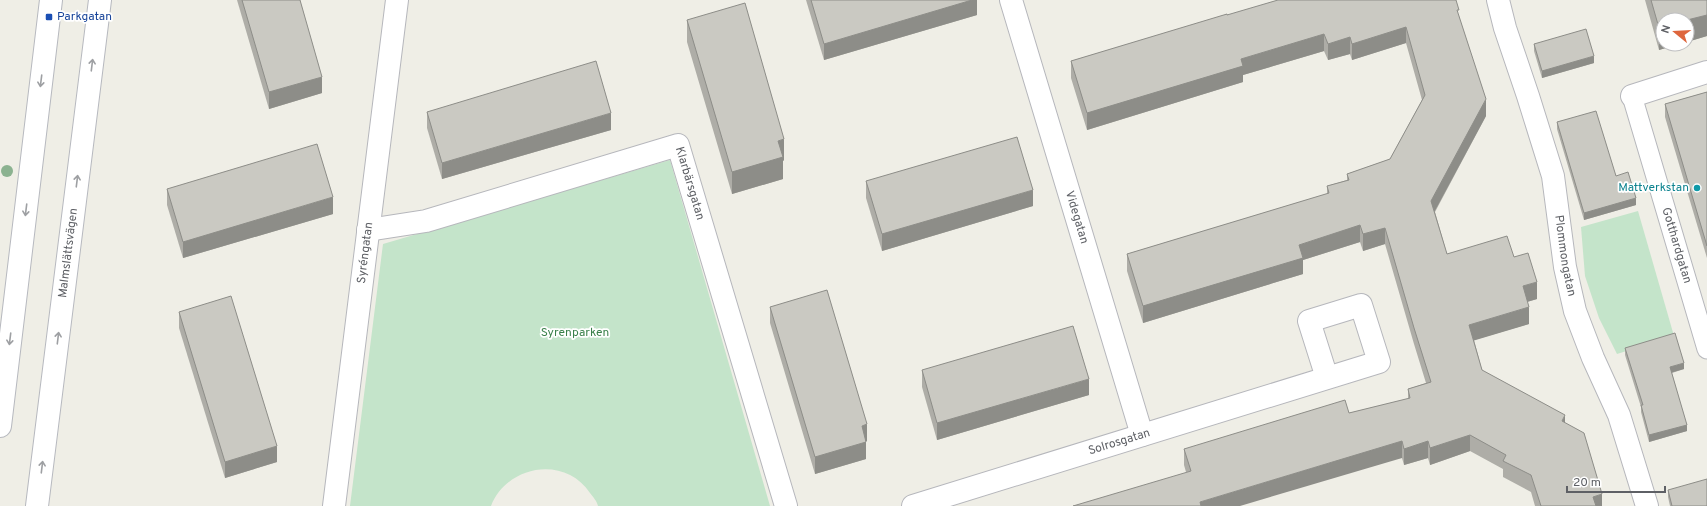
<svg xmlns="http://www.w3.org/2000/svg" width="1707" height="506" font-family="Overpass,sans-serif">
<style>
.green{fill:#c4e4ca}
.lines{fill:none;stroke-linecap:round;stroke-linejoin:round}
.lane-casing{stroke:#b6b7bc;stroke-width:21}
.street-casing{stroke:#b6b7bc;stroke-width:24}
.secondary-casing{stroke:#b7b9bf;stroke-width:24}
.lane{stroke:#fff;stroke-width:19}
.street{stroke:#fff;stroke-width:22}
.secondary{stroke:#fff;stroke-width:22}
.tree{fill:#8bb290}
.wall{fill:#aeada7}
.shaded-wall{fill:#8d8d88}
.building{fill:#cac9c2;stroke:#8d8d88}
.oneway{stroke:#9ea0a3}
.transit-dot{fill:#1a4fb4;stroke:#fff;stroke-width:1.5}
.culture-dot{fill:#0f9aa8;stroke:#fff;stroke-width:1.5}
.labels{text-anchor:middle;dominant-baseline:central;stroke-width:3.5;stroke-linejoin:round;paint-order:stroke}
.transit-label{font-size:12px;fill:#164399;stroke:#fff;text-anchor:start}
.street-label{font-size:12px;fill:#5e6065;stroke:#fff}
.culture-label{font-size:12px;fill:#0d838f;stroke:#fff;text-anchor:end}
.park-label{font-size:12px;fill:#3a804a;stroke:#fff}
</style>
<rect width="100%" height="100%" fill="#efeee6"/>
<!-- green -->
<g class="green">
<path d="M670,160L770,506H598C597,501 593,497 590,493C565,455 507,465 491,506H350L383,244Z"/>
<polygon points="1638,211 1674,336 1617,354 1599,318 1585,276 1581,227"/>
</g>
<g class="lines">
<defs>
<g id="lane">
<path id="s1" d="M1632,96L1707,349"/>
</g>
<g id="street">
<path id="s2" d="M1011,0L1142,435"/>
<path id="s3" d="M1498,0L1505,28L1528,96L1553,176L1565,267L1575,311L1593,358L1619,415L1647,506"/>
<polyline points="1632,96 1707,72"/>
<path id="s4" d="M368,230L426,221L678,145L786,506"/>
<path id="s5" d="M334,506L397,0"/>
<path id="s6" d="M913,506L1379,362L1361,305L1309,321L1327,378"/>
</g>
<g id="secondary">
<polyline points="0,426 51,0"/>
<path id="s7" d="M37,506L100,0"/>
</g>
</defs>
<!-- lane casing -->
<use href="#lane" class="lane-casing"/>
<!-- street casing -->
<use href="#street" class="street-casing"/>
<!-- secondary casing -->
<use href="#secondary" class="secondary-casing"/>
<!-- lane -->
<use href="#lane" class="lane"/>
<!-- street -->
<use href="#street" class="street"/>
<!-- secondary -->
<use href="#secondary" class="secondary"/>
</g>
<!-- trees -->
<circle class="tree" cx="7" cy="171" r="6"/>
<!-- wall -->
<g class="wall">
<polygon points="237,0 300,0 322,93 269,109"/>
<polygon points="806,0 977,0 977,15 824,60"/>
<polygon points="1645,0 1707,0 1707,36 1687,42 1663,44 1679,44 1659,50"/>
<polygon points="1227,15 1459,16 1486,116 1435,212 1447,254 1514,257 1537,299 1527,302 1529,324 1474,340 1482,370 1565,423 1602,506 1535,506 1531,492 1503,477 1503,469 1470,451 1430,465 1428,458 1404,465 1402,458 1186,472 1184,465 1184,449 1349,413 1408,399 1408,389 1426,383 1414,344 1385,244 1363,251 1360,242 1303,260 1303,274 1143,323 1127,271 1127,254 1327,194 1327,186 1347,180 1347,174 1390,159 1422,100 1406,43 1352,60 1350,54 1328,60 1324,51 1243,75 1243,82 1087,130 1071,78 1071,61"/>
<polygon points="687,20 784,160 783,161 783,179 732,194 687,42"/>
<polygon points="1534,44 1594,63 1542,78 1534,51"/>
<polygon points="1707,92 1707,258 1665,117 1665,104"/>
<polygon points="427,112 611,130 442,179 427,128"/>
<polygon points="1557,122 1616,176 1636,205 1584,220 1557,129"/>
<polygon points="866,181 1033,206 882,251 866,198"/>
<polygon points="167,189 333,214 183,258 167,205"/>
<polygon points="770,307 867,441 866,441 866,459 815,474 770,323"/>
<polygon points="179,312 277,462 225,478 179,328"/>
<polygon points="1625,348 1684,369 1672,373 1687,431 1649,442 1641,412 1641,407 1625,355"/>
<polygon points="922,370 1089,395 937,440 922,387"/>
<polygon points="1668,490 1707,506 1670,506 1668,497"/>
</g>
<!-- shaded-wall -->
<g class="shaded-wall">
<polygon points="972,0 977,0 977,15 824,60 824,44"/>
<polygon points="1707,15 1707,36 1687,42 1687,20"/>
<polygon points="1406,27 1406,43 1352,60 1352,44"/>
<polygon points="1663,27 1663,44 1679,44 1659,50 1659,28"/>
<polygon points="1324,34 1324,51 1243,75 1243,82 1087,130 1087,113 1241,59"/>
<polygon points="1350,37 1350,54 1328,60 1328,44"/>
<polygon points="1594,56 1594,63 1542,78 1542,71"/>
<polygon points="322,77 322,93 269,109 269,92"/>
<polygon points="1486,99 1486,116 1431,218 1431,201"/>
<polygon points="611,113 611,130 442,179 442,163"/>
<polygon points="784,139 784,160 783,161 783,179 732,194 732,172 778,141"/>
<polygon points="1033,190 1033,206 882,251 882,234"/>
<polygon points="333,197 333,214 183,258 183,242"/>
<polygon points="1636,198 1636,205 1584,220 1584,213"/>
<polygon points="1360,225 1360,242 1303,260 1303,274 1143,323 1143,306 1299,245"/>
<polygon points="1385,228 1385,244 1363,251 1363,234"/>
<polygon points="1537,282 1537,299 1523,303 1523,286"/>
<polygon points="1529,307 1529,324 1469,342 1469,325"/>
<polygon points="1684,363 1684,369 1670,373 1670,367"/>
<polygon points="1089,379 1089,395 937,440 937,423"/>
<polygon points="1565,415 1565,432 1562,421"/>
<polygon points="867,424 867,441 862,443 862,426"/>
<polygon points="1687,425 1687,431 1649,442 1649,435"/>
<polygon points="1470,435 1470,451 1430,465 1430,448"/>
<polygon points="1402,441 1402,458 1240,506 1200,506 1200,502"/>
<polygon points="1428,441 1428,458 1404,465 1404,449"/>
<polygon points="866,442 866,459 815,474 815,457"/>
<polygon points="277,446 277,462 225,478 225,462"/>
<polygon points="1602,494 1602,506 1593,506 1593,497"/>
</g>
<!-- building -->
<g class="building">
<polygon points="242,0 300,0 322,77 269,92"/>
<polygon points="811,0 972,0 824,44"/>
<polygon points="1278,0 1456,0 1459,10 1457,10 1486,99 1431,201 1447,254 1507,236 1514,257 1528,253 1537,282 1523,286 1529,307 1469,325 1482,370 1565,415 1562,421 1584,433 1602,494 1593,497 1596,506 1541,506 1531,475 1503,461 1506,455 1470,435 1430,448 1428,441 1404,449 1402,441 1200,502 1201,506 1073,506 1191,471 1184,449 1345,400 1349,413 1410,398 1408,389 1431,382 1414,328 1385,228 1363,234 1360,225 1299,245 1303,258 1143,306 1127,254 1329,193 1327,186 1349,180 1347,174 1390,159 1425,95 1406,27 1352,44 1350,37 1328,44 1324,34 1241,59 1243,66 1087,113 1071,61 1227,14 1227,15"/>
<polygon points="1651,0 1707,0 1707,15 1687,20 1663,20 1663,27 1659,28"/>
<polygon points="745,3 784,139 778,141 783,157 732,172 687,20"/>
<polygon points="1586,29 1594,56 1542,71 1534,44"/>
<polygon points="596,61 611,113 442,163 427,112"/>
<polygon points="1707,92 1707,246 1665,104"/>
<polygon points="1596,111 1616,176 1628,172 1636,198 1584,213 1557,122"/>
<polygon points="1017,137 1033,190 882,234 866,181"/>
<polygon points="317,144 333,197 183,242 167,189"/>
<polygon points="827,290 867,424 862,426 866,442 815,457 770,307"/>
<polygon points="231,296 277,446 225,462 179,312"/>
<polygon points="1073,326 1089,379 937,423 922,370"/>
<polygon points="1675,333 1684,363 1670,367 1687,425 1649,435 1641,405 1643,405 1625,348"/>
<polygon points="1707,479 1707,506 1672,506 1668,490"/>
</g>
<!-- one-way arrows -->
<defs><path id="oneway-shaft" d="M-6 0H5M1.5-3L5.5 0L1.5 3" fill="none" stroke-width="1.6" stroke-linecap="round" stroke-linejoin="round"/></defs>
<g class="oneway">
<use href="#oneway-shaft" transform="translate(92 65) rotate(-83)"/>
<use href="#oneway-shaft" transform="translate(41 81) rotate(97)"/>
<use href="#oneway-shaft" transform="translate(77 181) rotate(-83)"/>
<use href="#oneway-shaft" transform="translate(26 210) rotate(97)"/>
<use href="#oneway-shaft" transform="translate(58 338) rotate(-83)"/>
<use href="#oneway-shaft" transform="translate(10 339) rotate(97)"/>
<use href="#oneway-shaft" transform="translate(42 467) rotate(-83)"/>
</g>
<!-- markers -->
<rect class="transit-dot" x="45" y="13" width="8" height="8" rx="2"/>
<circle class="culture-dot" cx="1697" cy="188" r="4"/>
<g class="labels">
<!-- transit labels -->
<g class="transit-label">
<text x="57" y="17">Parkgatan</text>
</g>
<!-- street labels -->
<g class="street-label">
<text stroke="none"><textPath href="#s4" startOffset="362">Klarbärsgatan</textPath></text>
<text stroke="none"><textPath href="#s2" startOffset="227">Videgatan</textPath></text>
<text stroke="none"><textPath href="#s1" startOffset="156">Gotthardgatan</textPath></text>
<text stroke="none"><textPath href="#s7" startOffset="255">Malmslättsvägen</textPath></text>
<text stroke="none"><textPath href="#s5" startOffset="255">Syréngatan</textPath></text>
<text stroke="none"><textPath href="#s3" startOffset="265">Plommongatan</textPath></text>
<text stroke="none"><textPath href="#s6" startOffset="216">Solrosgatan</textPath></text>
</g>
<!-- culture labels -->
<g class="culture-label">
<text x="1689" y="188">Mattverkstan</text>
</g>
<!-- park labels -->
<g class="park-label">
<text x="575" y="333">Syrenparken</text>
</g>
</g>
<!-- north arrow -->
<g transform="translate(1675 32) rotate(288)"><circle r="19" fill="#ffffff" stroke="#bfbfc1"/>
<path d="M0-3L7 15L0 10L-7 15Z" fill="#de663d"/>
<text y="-6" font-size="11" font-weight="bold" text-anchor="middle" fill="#5e6065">N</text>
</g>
<!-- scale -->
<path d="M1567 486v6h98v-6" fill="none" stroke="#5e6065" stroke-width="2"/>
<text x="1573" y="486" font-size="12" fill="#5e6065" stroke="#ffffff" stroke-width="3" paint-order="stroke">20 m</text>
</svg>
